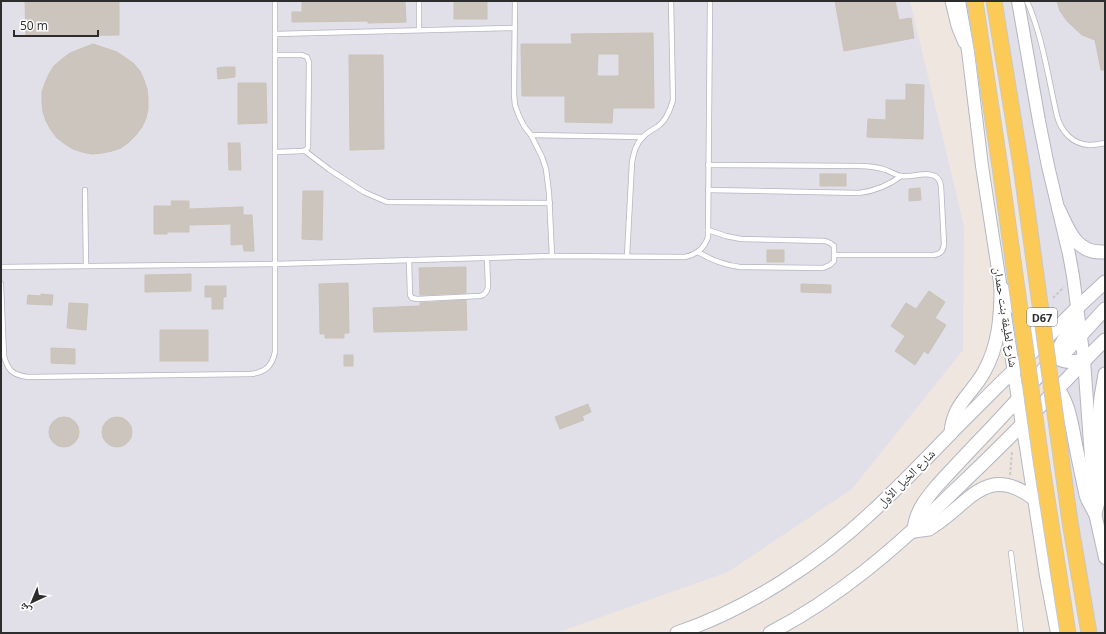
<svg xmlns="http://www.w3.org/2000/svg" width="1106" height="634" font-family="'Open Sans','Noto Naskh Arabic',sans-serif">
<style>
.industrial{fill:#e1dfe8}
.building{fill:#cbc5bd;stroke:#cbc3b8;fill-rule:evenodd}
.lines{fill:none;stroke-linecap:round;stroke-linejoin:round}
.service-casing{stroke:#b3b6c1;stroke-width:6}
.minor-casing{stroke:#b3b6c1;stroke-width:11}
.tertiary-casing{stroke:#b3b6c1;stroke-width:14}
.secondary-casing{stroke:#b3b6c1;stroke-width:15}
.path{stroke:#c8c8c8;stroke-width:2;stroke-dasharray:3 2;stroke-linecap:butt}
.service{stroke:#fff;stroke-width:4.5}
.minor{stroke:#fff;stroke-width:9}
.tertiary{stroke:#fff;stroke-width:12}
.secondary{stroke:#fff;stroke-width:13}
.primary-bridge-casing{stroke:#c8c8c8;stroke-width:17;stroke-linecap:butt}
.primary-bridge{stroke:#fcca57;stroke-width:15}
.labels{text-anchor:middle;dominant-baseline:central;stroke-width:4;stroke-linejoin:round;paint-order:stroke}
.shield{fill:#fff;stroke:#6c6c6c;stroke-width:1}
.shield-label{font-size:11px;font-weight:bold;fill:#2d2d2d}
.street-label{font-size:12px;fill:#2d2d2d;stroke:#fff}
</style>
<rect width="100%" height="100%" fill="#efe7df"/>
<!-- industrial -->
<g class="industrial">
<polygon points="1,1 910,1 964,226 963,350 852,489 728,572 556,633 1,633"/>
<polygon points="989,1 1105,1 1105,633 1096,633"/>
</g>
<!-- building -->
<g class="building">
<polygon points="25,1 119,1 119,35 26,36"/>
<polygon points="302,1 405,1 406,22 368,23 368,21 292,22 292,12 302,12"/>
<rect x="454" y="1" width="33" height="18"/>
<polygon points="835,1 895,1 899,20 911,18 914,38 844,51"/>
<polygon points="1057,1 1105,1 1105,70 1101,70 1095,40 1082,35 1067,21 1060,11"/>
<path d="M653,33L654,108H613L612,123L565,122V96H522L521,44H572L571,34ZM598,54H619V76H597Z"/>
<polygon points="93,44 117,52 133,63 140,71 144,80 147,89 148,99 148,109 146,118 142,127 136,135 129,142 121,148 112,151 102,153 92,154 82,152 73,149 65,144 57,138 51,130 46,121 43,112 42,102 42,92 45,83 49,74 54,66 62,59 70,53"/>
<polygon points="349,55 383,55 384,149 350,150"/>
<polygon points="225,67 235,67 235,77 218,79 217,68"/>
<polygon points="238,83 266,83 267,123 238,124"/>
<polygon points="906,84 924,85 923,139 867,137 868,119 886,120 886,100 906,100"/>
<polygon points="228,143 240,143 241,170 229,170"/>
<rect x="820" y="174" width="26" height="12"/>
<polygon points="920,188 921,200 909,201 909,189"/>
<polygon points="303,191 323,191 322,240 302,239"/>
<polygon points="171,201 189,201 189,209 243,207 243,215 252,215 254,251 244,251 243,244 231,245 231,224 189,225 189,232 167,232 167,234 154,234 154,206 172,206"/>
<rect x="767" y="250" width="17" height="12"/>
<polygon points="466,267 466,293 420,295 419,268"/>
<polygon points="191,274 191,291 145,292 145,275"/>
<polygon points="348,283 349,333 344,333 344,338 325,338 325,334 320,334 319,284"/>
<polygon points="801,284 831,285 831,293 801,292"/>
<polygon points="205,286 226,286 226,297 223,297 223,309 212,309 212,297 205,297"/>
<polygon points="929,291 945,302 935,318 946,325 928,354 924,351 915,365 895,351 905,336 891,326 906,303 916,309"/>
<polygon points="41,294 53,295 52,305 27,304 28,295 41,296"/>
<polygon points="466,300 467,330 374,332 373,308 420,306 420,303"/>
<polygon points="69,303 88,304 86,330 67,328"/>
<rect x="160" y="330" width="48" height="31"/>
<polygon points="51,348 75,349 75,364 51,363"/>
<rect x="344" y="355" width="9" height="11"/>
<polygon points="588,404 591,412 582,416 584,420 560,429 555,417"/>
<circle cx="64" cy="432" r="15"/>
<circle cx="117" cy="432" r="15"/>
</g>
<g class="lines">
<defs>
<g id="service">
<polyline points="515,1 514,94 515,105 519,116 524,126 531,135 542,157 546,169 549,193 552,256"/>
<path d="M1027,1C1043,38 1048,77 1057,116C1061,131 1072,144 1089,145C1094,145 1100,144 1105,143"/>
<polyline points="419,30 419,1"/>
<polyline points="275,34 514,28"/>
<polyline points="275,55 302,55 307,57 309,62 308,147 307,149 303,151 275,152"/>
<polyline points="531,135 643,137"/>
<polyline points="305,151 330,170 364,192 387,202 550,203"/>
<path d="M708,165L859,166C868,166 877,167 886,170C891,172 896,175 901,176C911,178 922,172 932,175C938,176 940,180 941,186L944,244C943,251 941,254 934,255H834"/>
<polyline points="85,190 86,266"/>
<path d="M708,190L859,193C875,191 888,186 901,176"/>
<path d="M698,252C711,260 724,265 740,267L823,268L830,265L834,261V246L830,243L825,241L741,239L726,236L708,230"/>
<path d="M627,256L632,162C634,152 636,143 644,136C648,132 652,130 657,127C666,121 670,111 673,100L671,1"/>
<path d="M409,260L410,295L412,298L417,299L480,296C485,295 487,292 488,287L487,258"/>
<path d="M1,267L275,264L552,256L685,257C697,254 704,249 708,237L710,1"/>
<path d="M1,284L4,356C8,371 13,375 28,377L251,374C266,372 272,366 275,352V1"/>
<polyline points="1011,553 1021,633"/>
</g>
<polyline id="minor" points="950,1 956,26 963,43"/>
<g id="tertiary">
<polyline points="959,1 968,51 982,166 1022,425 1026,447 1046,576 1057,633"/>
<polyline points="1018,1 1039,121 1048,166 1069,254 1073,276 1084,360 1095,513 1105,558"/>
</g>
<g id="secondary">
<path d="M1059,210C1069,231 1076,254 1105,252"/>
<path d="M1001,287L1047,351C1059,361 1068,364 1084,360"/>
<polyline points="1060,358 1105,309"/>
<path d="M1053,383C1070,400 1072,429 1077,452C1080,466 1083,481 1086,495L1088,500L1095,513"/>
<path d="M951,433C953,404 971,395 984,372C999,345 1001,317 1001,287"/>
<polyline points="1095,513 1100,495 1098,430 1101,397 1105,374"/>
<path d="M914,531C915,513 925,500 936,487C963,457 992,428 1019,398C1044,370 1064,348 1076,312"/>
<path d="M914,531L929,529L935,525C970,502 987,464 1033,498"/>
<path d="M677,633C748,609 819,562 873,511C900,486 925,460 950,434C992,391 1035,350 1077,308L1105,282"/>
<path d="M770,633C838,598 896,548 951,494C987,460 1022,425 1056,390C1073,374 1088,356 1105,340"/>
</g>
</defs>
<!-- service casing -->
<use href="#service" class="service-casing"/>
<!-- minor casing -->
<use href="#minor" class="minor-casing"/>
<!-- tertiary casing -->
<use href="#tertiary" class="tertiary-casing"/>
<!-- secondary casing -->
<use href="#secondary" class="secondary-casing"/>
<!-- path -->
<g class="path">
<polyline points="1053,298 1064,287"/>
<polyline points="1010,475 1012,452"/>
</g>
<!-- service -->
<use href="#service" class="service"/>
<!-- minor -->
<use href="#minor" class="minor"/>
<!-- tertiary -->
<use href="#tertiary" class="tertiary"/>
<!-- secondary -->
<use href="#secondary" class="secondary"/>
<defs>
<g id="primary-bridge">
<polyline points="975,1 1000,167 1041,460 1068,633"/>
<polyline points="994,1 1021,166 1070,522 1089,633"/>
</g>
</defs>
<!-- primary-bridge casing -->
<use href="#primary-bridge" class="primary-bridge-casing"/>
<!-- primary-bridge -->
<use href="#primary-bridge" class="primary-bridge"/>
</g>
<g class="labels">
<!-- shield labels -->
<rect class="shield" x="1027" y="308" width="30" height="18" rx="3"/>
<g class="shield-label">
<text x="1042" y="317">D67</text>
</g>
<!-- street labels -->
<g class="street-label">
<text transform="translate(1006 317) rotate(81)">شارع لطيفة بنت حمدان</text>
<text transform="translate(906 478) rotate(-45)">شارع الخيل الأول</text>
</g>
</g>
<!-- border -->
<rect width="1106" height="634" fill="none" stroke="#2d2d2d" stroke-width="4"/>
<!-- north arrow -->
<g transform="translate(32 602) rotate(224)" stroke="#ffffff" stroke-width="3" paint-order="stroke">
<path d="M0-3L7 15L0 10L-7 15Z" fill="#2d2d2d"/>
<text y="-6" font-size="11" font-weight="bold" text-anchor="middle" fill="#2d2d2d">ش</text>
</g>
<!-- scale -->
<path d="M14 30v6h84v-6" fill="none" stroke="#2d2d2d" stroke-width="2"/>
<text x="20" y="30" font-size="12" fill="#2d2d2d" stroke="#ffffff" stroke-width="3" paint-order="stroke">50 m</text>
</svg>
